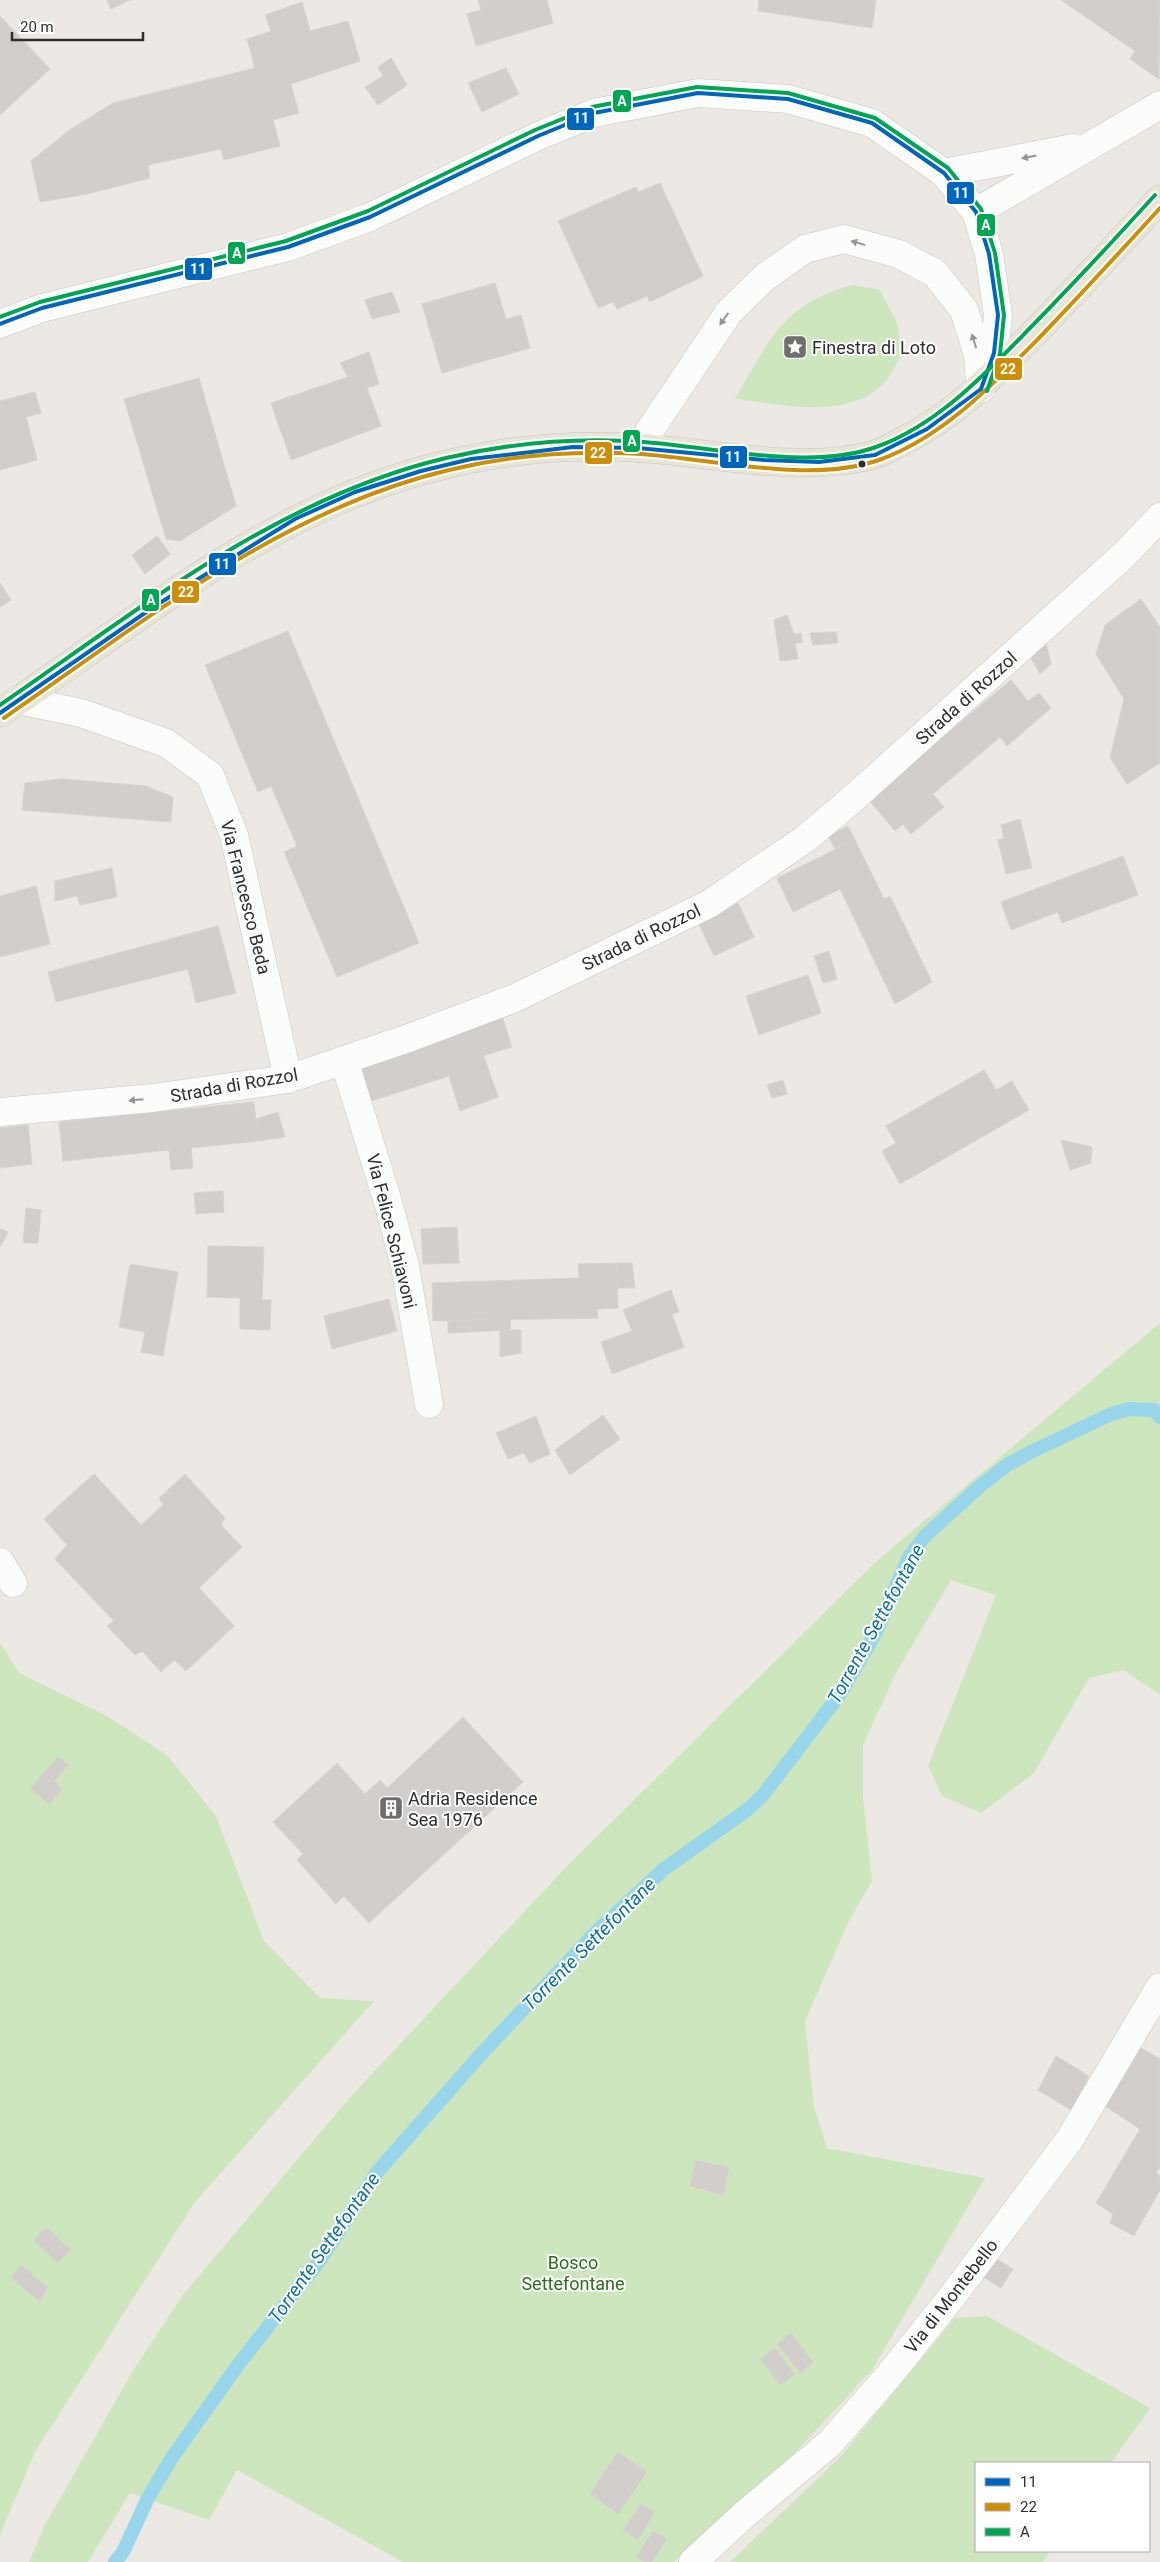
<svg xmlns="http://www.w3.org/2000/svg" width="1160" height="2562" font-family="Roboto,sans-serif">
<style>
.green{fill:#cee6be}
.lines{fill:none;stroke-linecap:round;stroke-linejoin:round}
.stream{stroke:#99d6ec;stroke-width:14}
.building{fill:#d1cecb;stroke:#d7d4d0}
.minor-casing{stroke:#c5c4c5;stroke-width:29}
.major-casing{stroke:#c6c5c4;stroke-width:29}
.minor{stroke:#fcfcfb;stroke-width:28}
.major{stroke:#e8e4d6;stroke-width:28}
.bus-1-casing{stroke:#fff;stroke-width:8}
.bus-2-casing{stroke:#fff;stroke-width:8}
.bus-3-casing{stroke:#fff;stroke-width:8}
.bus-1{stroke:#0065bd;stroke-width:4}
.bus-2{stroke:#cf8e09;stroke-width:4}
.bus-3{stroke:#00a651;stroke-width:4}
.oneway{fill:#959594}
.bus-dot{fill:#2e2e2e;stroke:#fff;stroke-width:2}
.labels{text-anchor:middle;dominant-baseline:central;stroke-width:4;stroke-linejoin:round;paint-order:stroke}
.poi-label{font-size:18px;fill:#2e2e2e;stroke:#fff;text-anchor:start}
.street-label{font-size:18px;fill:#2e2e2e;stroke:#fff}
.park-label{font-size:18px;fill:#2c6e1b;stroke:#fff}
.water-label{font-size:19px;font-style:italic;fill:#0d6fa3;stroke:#fff}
.line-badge{stroke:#fff;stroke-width:2}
.badge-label{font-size:14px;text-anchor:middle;font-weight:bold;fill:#fff}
</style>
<rect width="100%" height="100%" fill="#ece8e4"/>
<!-- green -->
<g class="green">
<path d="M853,285L880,290L897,323L902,353C897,362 892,375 884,383C847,421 782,404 735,399C770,340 781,304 853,285Z"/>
<polygon points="1160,1323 1160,1695 1124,1670 1089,1678 1034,1773 981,1813 942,1796 928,1766 996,1595 951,1580 897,1671 863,1745 863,1798 872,1881 848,1923 805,2021 814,2107 827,2148 985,2178 872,2370 795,2453 674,2562 403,2562 237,2470 209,2520 130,2493 88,2562 29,2562 45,2525 132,2372 182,2296 352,2095 569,1864 880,1558"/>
<polygon points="0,1643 19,1673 107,1716 167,1755 216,1816 264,1941 320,1998 374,2001 195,2202 35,2452 0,2535"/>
<polygon points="987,2316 1150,2408 1111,2463 976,2463 976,2551 1050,2551 1043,2562 730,2562 841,2456 955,2318"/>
</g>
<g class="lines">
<!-- stream -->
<polyline class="stream" points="115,2562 123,2552 148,2498 171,2459 238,2365 320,2260 378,2171 483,2052 596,1932 664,1869 747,1810 763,1795 840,1694 874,1636 909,1557 925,1536 980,1486 1007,1465 1031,1452 1109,1415 1129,1409 1154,1410 1160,1417"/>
</g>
<!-- building -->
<g class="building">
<polygon points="107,0 130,0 111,9"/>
<polygon points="478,0 547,0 553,23 476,46 467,14 481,10"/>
<polygon points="759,0 876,0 872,28 758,11"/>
<polygon points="1061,0 1160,0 1159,79 1130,59 1135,51"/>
<polygon points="302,2 310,31 348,21 360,61 291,84 299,113 273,120 280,146 224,160 221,149 148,165 150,178 87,194 71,129 113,103 255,68 247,39 271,31 265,15"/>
<polygon points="0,16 50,69 0,115"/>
<polygon points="391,58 407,85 378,105 365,87 383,76 378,67"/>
<polygon points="506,68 519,94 482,112 468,83"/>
<polygon points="71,129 87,194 40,202 31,161"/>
<polygon points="660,183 703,276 650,302 647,296 617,309 613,302 598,308 558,221 636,187 638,192"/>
<polygon points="495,283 506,319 521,315 530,348 442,373 422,304"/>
<polygon points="392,292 400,312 372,319 365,300"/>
<polygon points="369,352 379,384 367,388 381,426 291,460 271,403 348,377 340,363"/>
<polygon points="199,378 236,506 180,541 166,539 124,399"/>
<polygon points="35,392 41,413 26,417 37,460 0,470 0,401"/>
<polygon points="157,536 170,554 145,574 132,555"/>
<polygon points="0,583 11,600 0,607"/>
<polygon points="1141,599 1160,627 1160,763 1127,784 1110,758 1124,699 1096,654 1105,625"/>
<polygon points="787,615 794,634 801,633 802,643 795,643 798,659 780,661 774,620"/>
<polygon points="288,631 419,943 337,977 284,852 297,846 271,786 258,792 205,665"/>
<polygon points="836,632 838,643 813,645 810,633"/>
<polygon points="1045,639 1051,664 1040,674 1028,653"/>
<polygon points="1011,680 1028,701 1039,693 1051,708 1007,746 1000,737 933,794 944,807 911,834 903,824 895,831 868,799"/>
<polygon points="62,779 146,786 173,797 171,822 22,810 25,783"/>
<polygon points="1020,819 1032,868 1006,874 998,840 1004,838 1001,825"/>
<polygon points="848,826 855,840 835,849 828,836"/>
<polygon points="855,840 884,899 890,896 932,982 895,1004 840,889 793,912 777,878"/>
<polygon points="1123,856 1138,895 1062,923 1058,912 1011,930 1001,902"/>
<polygon points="112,868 117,897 80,905 77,896 55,901 55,881"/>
<polygon points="36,886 50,944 0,957 0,896"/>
<polygon points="738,903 754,937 714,956 698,922"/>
<polygon points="218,926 236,993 196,1003 188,969 56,1002 48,972"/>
<polygon points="829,951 837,979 823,983 814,956"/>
<polygon points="808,975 821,1013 759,1035 746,996"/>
<polygon points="501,1013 512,1047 483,1056 473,1025"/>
<polygon points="473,1025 498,1097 460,1111 449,1076 371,1101 358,1068"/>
<polygon points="984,1070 996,1090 1012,1081 1029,1110 900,1184 882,1151 896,1143 886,1126"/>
<polygon points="783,1080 787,1094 772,1098 767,1085"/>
<polygon points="254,1102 258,1141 191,1148 193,1168 171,1170 169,1150 63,1161 59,1122"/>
<polygon points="278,1112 285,1137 258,1141 256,1119"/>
<polygon points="28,1125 32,1164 0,1168 0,1128"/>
<polygon points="1061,1140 1092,1147 1091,1163 1070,1170"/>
<polygon points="223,1191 224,1212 196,1214 194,1193"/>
<polygon points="26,1208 41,1210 38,1243 23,1243"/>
<polygon points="457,1227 459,1263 423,1264 421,1229"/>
<polygon points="0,1229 8,1232 0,1247"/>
<polygon points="208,1246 264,1247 262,1300 271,1300 270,1330 240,1329 240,1298 207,1297"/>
<polygon points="617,1263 618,1308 597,1309 598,1318 433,1321 432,1283 579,1278 578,1264"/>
<polygon points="617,1263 632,1263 635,1288 618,1288"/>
<polygon points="130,1264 178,1272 163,1356 141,1352 145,1332 119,1327"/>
<polygon points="671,1290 679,1312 672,1314 684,1347 612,1374 601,1342 632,1331 623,1310"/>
<polygon points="389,1299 397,1331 332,1349 324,1316"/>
<polygon points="511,1318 510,1330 448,1333 448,1321"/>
<polygon points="510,1330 521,1330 521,1353 500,1357 500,1331"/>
<polygon points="603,1415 620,1439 570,1475 555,1450"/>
<polygon points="536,1416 550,1454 530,1463 524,1453 508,1459 496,1433"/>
<polygon points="94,1474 141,1525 163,1505 159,1498 185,1474 225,1518 221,1525 242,1547 199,1588 234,1626 186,1671 174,1660 161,1672 142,1651 135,1655 107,1626 114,1621 55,1559 67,1545 44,1519"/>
<polygon points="463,1717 523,1782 369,1923 344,1896 336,1904 297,1860 303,1854 273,1822 337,1763 365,1794 380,1780 387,1788"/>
<polygon points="58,1757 69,1765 54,1781 62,1789 49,1804 30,1789"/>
<polygon points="1138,2046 1160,2059 1160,2167 1156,2173 1160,2175 1160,2190 1134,2236 1110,2223 1113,2214 1096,2203 1140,2129 1102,2104"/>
<polygon points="1056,2056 1089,2076 1071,2110 1038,2090"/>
<polygon points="696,2160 729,2168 723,2195 690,2186"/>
<polygon points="46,2227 71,2250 58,2263 34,2240"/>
<polygon points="995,2258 1013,2269 1001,2288 982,2276"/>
<polygon points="21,2265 48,2288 39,2301 11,2278"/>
<polygon points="791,2333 813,2362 800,2373 777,2344"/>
<polygon points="775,2348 795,2374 780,2385 760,2359"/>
<polygon points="618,2452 647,2472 618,2514 590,2494"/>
<polygon points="641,2504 655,2512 638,2540 623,2530"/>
<polygon points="653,2531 667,2539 652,2562 644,2562 636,2557"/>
</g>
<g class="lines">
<defs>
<g id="minor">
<polyline points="944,173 1073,148"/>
<polyline points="976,212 1160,105"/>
<polyline points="0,324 42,308 288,247 370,217 538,136 594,113 698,93 788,99 872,123 944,173 976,212 989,254 998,315 994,353 981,389"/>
<polyline points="638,448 729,312 765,277 805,249 844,239 899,254 935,273 964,310 978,355 980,382"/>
<polyline points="18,700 81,713 166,743 210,775 234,835 288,1079"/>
<polyline points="344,1060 388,1202 405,1266 429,1404"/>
<polyline points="0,1112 153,1098 288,1079 409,1038 515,998 709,904 805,839 849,802 1124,555 1160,517"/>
<polyline points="0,1562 13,1583"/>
<polyline points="693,2562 745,2514 829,2444 886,2379 951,2298 1070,2139 1160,1987"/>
</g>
<path id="major" d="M0,713C134,623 264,514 421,471C492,451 567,443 640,448C716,453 798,474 873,455C883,452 894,446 903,441C961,412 1001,367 1046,321C1084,281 1122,240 1160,199"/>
</defs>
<!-- minor casing -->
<use href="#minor" class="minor-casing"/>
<!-- major casing -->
<use href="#major" class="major-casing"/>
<!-- minor -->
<use href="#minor" class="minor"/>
<!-- major -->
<use href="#major" class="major"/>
<defs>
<g id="bus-1">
<polyline points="0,324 42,308 288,247 370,217 538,136 594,113 698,93 788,99 872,123 944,173 976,212 989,254 998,315 994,353 981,389"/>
<polyline points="0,713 155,606 232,558 295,519 355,492 421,471 471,459 573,447 638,448 764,460 819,462 875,455 927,429 981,389"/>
</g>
<path id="bus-2" d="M4,718C143,622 281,510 449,470C511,455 577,450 641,454C713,459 810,484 879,460C944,437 995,382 1042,335C1082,293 1121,251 1160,208"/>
<g id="bus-3">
<polyline points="0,317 40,302 286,241 368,211 535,130 592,107 697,87 788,93 875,118 948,168 981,209 995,253 1004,315 1000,354 987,391"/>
<path d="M0,705C140,609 277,498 446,458C510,443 578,437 644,442C713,447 810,471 876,447C938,425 987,372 1032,326C1074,283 1115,239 1155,195"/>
</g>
</defs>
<!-- bus-1 casing -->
<use href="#bus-1" class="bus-1-casing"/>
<!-- bus-2 casing -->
<use href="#bus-2" class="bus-2-casing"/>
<!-- bus-3 casing -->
<use href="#bus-3" class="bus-3-casing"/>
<!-- bus-1 -->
<use href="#bus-1" class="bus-1"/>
<!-- bus-2 -->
<use href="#bus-2" class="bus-2"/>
<!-- bus-3 -->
<use href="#bus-3" class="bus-3"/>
</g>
<!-- one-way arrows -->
<defs><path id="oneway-solid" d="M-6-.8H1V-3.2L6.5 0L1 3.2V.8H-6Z" transform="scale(1.25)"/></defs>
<g class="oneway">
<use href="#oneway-solid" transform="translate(1029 157) rotate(169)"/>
<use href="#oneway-solid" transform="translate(858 243) rotate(-164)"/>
<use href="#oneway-solid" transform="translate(724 319) rotate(125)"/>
<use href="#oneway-solid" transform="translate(974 341) rotate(-107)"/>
<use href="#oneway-solid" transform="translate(136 1100) rotate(175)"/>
</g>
<!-- icons -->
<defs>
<symbol id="sight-square" viewBox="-11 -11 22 22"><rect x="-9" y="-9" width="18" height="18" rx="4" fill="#706f6e" stroke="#fff"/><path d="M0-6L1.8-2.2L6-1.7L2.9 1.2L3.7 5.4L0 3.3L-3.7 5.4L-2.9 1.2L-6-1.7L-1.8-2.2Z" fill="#fff"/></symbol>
<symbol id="building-square" viewBox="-11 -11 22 22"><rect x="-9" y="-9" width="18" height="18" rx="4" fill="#706f6e" stroke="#fff"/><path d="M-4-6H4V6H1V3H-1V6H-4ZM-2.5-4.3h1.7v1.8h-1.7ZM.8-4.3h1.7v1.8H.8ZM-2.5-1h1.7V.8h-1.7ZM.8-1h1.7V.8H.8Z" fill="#fff"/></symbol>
</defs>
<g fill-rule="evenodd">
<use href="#sight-square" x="781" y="333" width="28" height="28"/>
<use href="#building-square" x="377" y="1794" width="28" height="28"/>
</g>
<!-- markers -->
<circle class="bus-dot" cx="862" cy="464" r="4.5"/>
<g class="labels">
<!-- poi labels -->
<g class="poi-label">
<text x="812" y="347">Finestra di Loto</text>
<text x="408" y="1798">Adria Residence<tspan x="408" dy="21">Sea 1976</tspan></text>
</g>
<!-- street labels -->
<g class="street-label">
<text transform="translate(966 698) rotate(-42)">Strada di Rozzol</text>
<text transform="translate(246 897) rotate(76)">Via Francesco Beda</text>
<text transform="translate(641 937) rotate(-26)">Strada di Rozzol</text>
<text transform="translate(234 1085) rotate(-10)">Strada di Rozzol</text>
<text transform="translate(392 1231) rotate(76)">Via Felice Schiavoni</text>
<text transform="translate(951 2296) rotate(-52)">Via di Montebello</text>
</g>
<!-- park labels -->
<g class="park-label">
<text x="573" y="2262">Bosco<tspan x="573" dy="21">Settefontane</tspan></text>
</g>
<!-- water labels -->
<g class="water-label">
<text transform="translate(876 1624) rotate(-61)">Torrente Settefontane</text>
<text transform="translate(589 1944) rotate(-45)">Torrente Settefontane</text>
<text transform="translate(324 2248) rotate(-55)">Torrente Settefontane</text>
</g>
</g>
<g class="line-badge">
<rect x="612" y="89" width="20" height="24" rx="5" fill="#00a651"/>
<rect x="566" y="107" width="29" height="24" rx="5" fill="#0065bd"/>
<rect x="946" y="181" width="29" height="24" rx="5" fill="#0065bd"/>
<rect x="976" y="213" width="20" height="24" rx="5" fill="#00a651"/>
<rect x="227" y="241" width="19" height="24" rx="5" fill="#00a651"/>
<rect x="184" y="257" width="29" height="24" rx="5" fill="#0065bd"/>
<rect x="994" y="357" width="29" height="24" rx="5" fill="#cf8e09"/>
<rect x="622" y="429" width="19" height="24" rx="5" fill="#00a651"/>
<rect x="584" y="441" width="29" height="24" rx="5" fill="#cf8e09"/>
<rect x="719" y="445" width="29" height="24" rx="5" fill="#0065bd"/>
<rect x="208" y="552" width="29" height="24" rx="5" fill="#0065bd"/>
<rect x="171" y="580" width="29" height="24" rx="5" fill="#cf8e09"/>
<rect x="141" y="588" width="19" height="24" rx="5" fill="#00a651"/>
</g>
<g class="badge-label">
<text x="622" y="106">A</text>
<text x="581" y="123">11</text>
<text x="961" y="198">11</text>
<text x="986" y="230">A</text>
<text x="237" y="258">A</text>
<text x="198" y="274">11</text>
<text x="1008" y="374">22</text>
<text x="632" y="446">A</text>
<text x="598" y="458">22</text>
<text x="733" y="462">11</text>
<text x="222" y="569">11</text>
<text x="186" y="597">22</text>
<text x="151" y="605">A</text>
</g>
<!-- legend -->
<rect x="975" y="2462" width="175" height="90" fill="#ffffff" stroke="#ababab"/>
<rect x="985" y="2478" width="25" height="8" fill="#0065bd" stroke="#ababab"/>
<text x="1020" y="2487" font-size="15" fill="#2e2e2e">11</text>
<rect x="985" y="2503" width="25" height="8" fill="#cf8e09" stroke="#ababab"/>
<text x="1020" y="2512" font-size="15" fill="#2e2e2e">22</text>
<rect x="985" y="2528" width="25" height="8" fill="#00a651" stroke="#ababab"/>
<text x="1020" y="2537" font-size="15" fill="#2e2e2e">A</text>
<!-- scale -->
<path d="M12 32v8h131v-8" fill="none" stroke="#2e2e2e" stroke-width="2.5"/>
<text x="20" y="32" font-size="15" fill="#2e2e2e" stroke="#ffffff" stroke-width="4" paint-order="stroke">20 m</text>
</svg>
